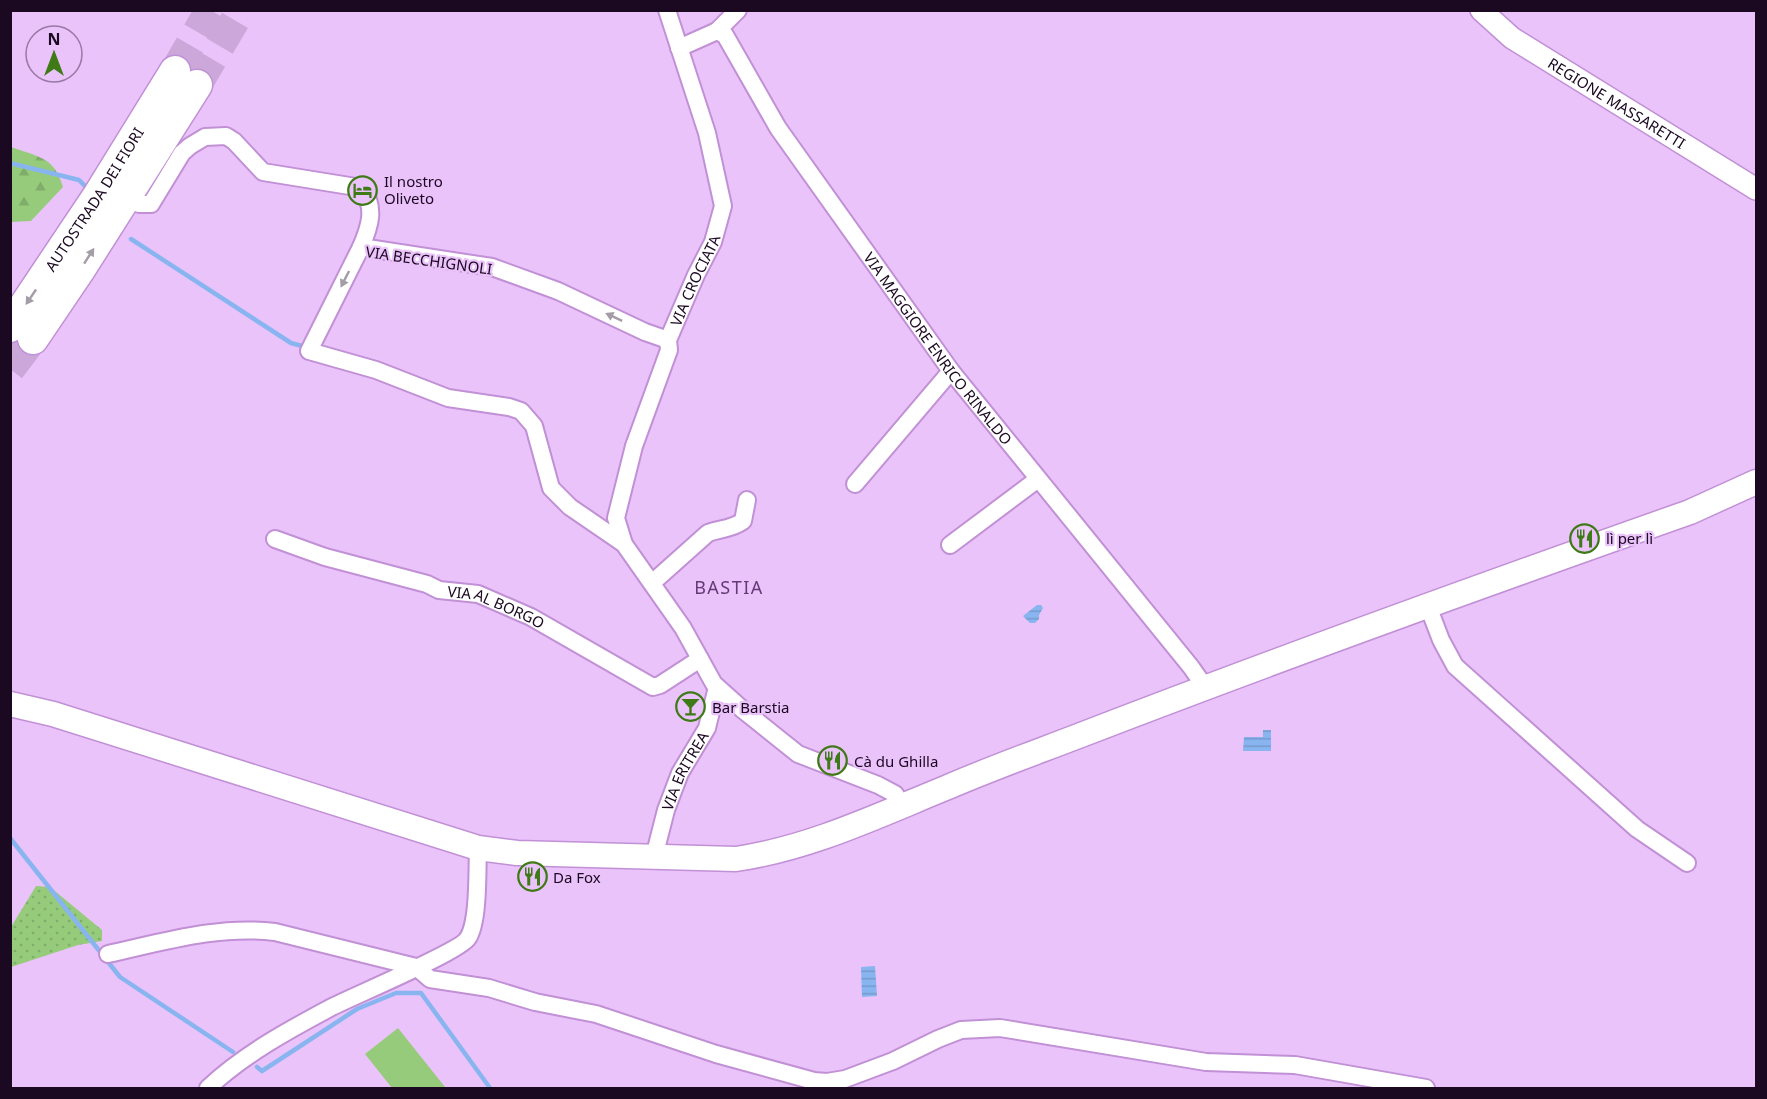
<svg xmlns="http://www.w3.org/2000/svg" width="1767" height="1099" font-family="'Noto Sans',sans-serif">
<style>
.grass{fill:url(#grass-dots)}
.forest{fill:url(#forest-firs)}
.pitch{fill:#95cb7b}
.water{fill:url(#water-rules)}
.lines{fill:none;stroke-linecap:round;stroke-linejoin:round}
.stream{stroke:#88b5f0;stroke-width:4.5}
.motorway-tunnel{stroke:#cca7da;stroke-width:30;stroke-dasharray:30 15;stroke-linecap:butt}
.minor-casing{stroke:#c190d5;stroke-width:20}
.tertiary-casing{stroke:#c190d5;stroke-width:24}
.secondary-casing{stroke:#c190d5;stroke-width:27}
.motorway-casing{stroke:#c190d5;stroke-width:33}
.minor{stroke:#fff;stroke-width:16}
.tertiary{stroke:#fff;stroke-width:21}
.secondary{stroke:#fff;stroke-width:24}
.motorway{stroke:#fff;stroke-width:30}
.oneway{fill:#a49ca6}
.labels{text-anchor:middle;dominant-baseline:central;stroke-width:4.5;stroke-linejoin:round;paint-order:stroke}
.street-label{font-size:15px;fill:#1b0821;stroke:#ebc3fb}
.poi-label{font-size:15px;fill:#1b0821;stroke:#ebc3fb;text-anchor:start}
.quarter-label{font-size:18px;letter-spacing:1.5px;fill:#663977;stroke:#ebc3fb}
</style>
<defs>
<pattern id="grass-dots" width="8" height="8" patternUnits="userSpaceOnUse" patternTransform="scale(1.5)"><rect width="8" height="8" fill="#95cb7b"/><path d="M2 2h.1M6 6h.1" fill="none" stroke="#80ad6a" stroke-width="1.8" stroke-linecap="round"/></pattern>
<pattern id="forest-firs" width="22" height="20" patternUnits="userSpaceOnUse" patternTransform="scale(1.5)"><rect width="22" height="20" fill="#95cb7b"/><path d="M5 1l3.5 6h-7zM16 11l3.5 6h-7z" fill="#80ad6a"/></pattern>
<pattern id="water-rules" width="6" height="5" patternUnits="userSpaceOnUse" patternTransform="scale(1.5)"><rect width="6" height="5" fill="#88b5f0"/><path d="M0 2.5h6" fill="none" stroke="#759ace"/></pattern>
</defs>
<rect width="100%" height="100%" fill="#ebc3fb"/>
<!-- grass -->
<polygon class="grass" points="36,886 50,887 102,930 102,941 78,945 11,967 11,927"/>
<!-- forest -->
<path class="forest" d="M11,147C38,157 54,156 63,187L31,221L11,222Z"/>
<!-- pitch -->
<polygon class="pitch" points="398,1028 445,1087 442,1088 392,1088 365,1054"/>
<!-- water -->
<g class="water">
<polygon points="1037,605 1041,605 1043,608 1039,615 1039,619 1035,623 1030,623 1023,616"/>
<polygon points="1263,730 1271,730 1271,751 1243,751 1244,737 1263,737"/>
<polygon points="875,966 877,996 862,997 861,967"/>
</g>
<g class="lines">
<!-- stream -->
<g class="stream">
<polyline points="10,163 79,180 86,187"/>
<polyline points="131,239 291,343 302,346"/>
<polyline points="10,838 120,977 233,1052"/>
<polyline points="257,1067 262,1071 357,1009 396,993 421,993 490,1088"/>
</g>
<!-- motorway-tunnel -->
<g class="motorway-tunnel">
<polyline points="175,71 210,10"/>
<polyline points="197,85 241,10"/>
<polyline points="10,369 33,339"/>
</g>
<defs>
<g id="minor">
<polyline points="717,31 738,10"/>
<path id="s1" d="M679,48L717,31L725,35L778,128L951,371L1191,667L1205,687"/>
<path d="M139,204H151L182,153L190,146L205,137L226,136L234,141L263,172L362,188C376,208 370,226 361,247"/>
<polyline points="668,340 645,332 558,291 492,267 361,247 309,351 376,370 448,398 509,407 521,411 534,426 551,488 570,507 624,544 683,628 714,684 743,710 798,754 878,785 895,794 903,807"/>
<polyline points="855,484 951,371"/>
<path id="s2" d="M275,539L325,557L427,584L439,590L478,594L531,617L653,687L660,685L700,659"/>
<path id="s3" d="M624,544L616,518L634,446L669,350L668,340L696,275L713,242L723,206L707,133L667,10"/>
<polyline points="950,545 1038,479"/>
<path d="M652,583L708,533C721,528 730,530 743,521L747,500"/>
<polyline points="1428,606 1441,640 1455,666 1637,829 1687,863"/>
<path id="s4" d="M654,857L666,810L680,773L707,728L717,687"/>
<path d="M108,954C163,942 219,925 275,932L416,967L430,979L489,988L535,1002L596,1014L716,1054L814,1081L827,1082L845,1079L893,1061L938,1039L961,1030L1000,1028L1206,1062L1295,1065L1426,1088"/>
<path d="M208,1088C243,1055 287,1031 330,1008C351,997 461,951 468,938C479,921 477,870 478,848"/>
</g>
<g id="tertiary">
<path id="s5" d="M1481,10L1512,38L1756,189"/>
</g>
<path id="secondary" d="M10,704L53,714L478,848L517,853L736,859C811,848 879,815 948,787C992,768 1037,752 1081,735C1283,657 1486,584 1690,512L1756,482"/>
<g id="motorway">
<path id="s6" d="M10,327L99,194L175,71"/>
<polyline points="33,339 81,268 197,85"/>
</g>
</defs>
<!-- minor casing -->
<use href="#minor" class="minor-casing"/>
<!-- tertiary casing -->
<use href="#tertiary" class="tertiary-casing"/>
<!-- secondary casing -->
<use href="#secondary" class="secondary-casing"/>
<!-- motorway casing -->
<use href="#motorway" class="motorway-casing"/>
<!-- minor -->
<use href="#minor" class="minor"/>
<!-- tertiary -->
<use href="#tertiary" class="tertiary"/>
<!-- secondary -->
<use href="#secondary" class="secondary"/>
<!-- motorway -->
<use href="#motorway" class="motorway"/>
</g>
<!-- one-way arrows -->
<defs><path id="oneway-solid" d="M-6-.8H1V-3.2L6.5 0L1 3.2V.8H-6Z" transform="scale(1.5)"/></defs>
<g class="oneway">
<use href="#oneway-solid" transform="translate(89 256) rotate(-57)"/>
<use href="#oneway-solid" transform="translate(345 279) rotate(117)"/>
<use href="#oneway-solid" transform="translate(31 297) rotate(124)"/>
<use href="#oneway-solid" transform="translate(614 317) rotate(-155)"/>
</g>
<!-- icons -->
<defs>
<symbol id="hotel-ring" viewBox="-11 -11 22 22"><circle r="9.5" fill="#ebc3fb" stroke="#3e7a15" stroke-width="1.5"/><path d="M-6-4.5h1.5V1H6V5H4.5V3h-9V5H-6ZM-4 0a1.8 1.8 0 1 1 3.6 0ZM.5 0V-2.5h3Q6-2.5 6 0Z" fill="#3e7a15"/></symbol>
<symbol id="restaurant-ring" viewBox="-11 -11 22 22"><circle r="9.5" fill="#ebc3fb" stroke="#3e7a15" stroke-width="1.5"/><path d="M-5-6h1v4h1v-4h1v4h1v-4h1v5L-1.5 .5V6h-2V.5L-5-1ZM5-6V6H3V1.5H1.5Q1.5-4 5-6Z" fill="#3e7a15"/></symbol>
<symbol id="bar-ring" viewBox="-11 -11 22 22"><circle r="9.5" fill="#ebc3fb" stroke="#3e7a15" stroke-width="1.5"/><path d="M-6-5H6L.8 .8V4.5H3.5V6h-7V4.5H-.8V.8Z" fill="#3e7a15"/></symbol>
</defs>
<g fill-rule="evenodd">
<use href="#hotel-ring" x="346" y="174" width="33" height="33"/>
<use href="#restaurant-ring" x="1568" y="522" width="33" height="33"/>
<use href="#bar-ring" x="674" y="690" width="33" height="33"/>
<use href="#restaurant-ring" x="816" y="744" width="33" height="33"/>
<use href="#restaurant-ring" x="516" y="860" width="33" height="33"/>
</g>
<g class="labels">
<!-- street labels -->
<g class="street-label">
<text stroke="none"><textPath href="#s5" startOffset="165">REGIONE MASSARETTI</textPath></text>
<text stroke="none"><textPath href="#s6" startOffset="153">AUTOSTRADA DEI FIORI</textPath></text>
<text transform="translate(429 260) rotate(8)">VIA BECCHIGNOLI</text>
<text stroke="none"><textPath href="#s3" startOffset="279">VIA CROCIATA</textPath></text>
<text stroke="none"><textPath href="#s1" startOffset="430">VIA MAGGIORE ENRICO RINALDO</textPath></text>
<text stroke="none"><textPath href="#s2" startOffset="232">VIA AL BORGO</textPath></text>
<text stroke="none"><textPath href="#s4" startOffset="92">VIA ERITREA</textPath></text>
</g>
<!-- poi labels -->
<g class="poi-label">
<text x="384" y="181">Il nostro<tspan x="384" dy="17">Oliveto</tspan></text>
<text x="1606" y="538">lì per lì</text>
<text x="712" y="707">Bar Barstia</text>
<text x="854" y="761">Cà du Ghilla</text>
<text x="553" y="877">Da Fox</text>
</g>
<!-- quarter labels -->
<g class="quarter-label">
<text x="729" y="587">BASTIA</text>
</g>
</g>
<!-- border -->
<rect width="1767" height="1099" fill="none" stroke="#1b0821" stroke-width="24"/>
<!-- north arrow -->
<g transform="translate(54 54)"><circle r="28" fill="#ebc3fb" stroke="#9878a4" stroke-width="1.5"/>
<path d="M0-4.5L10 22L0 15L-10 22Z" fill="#3e7a15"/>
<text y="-9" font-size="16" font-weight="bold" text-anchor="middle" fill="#1b0821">N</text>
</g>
</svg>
